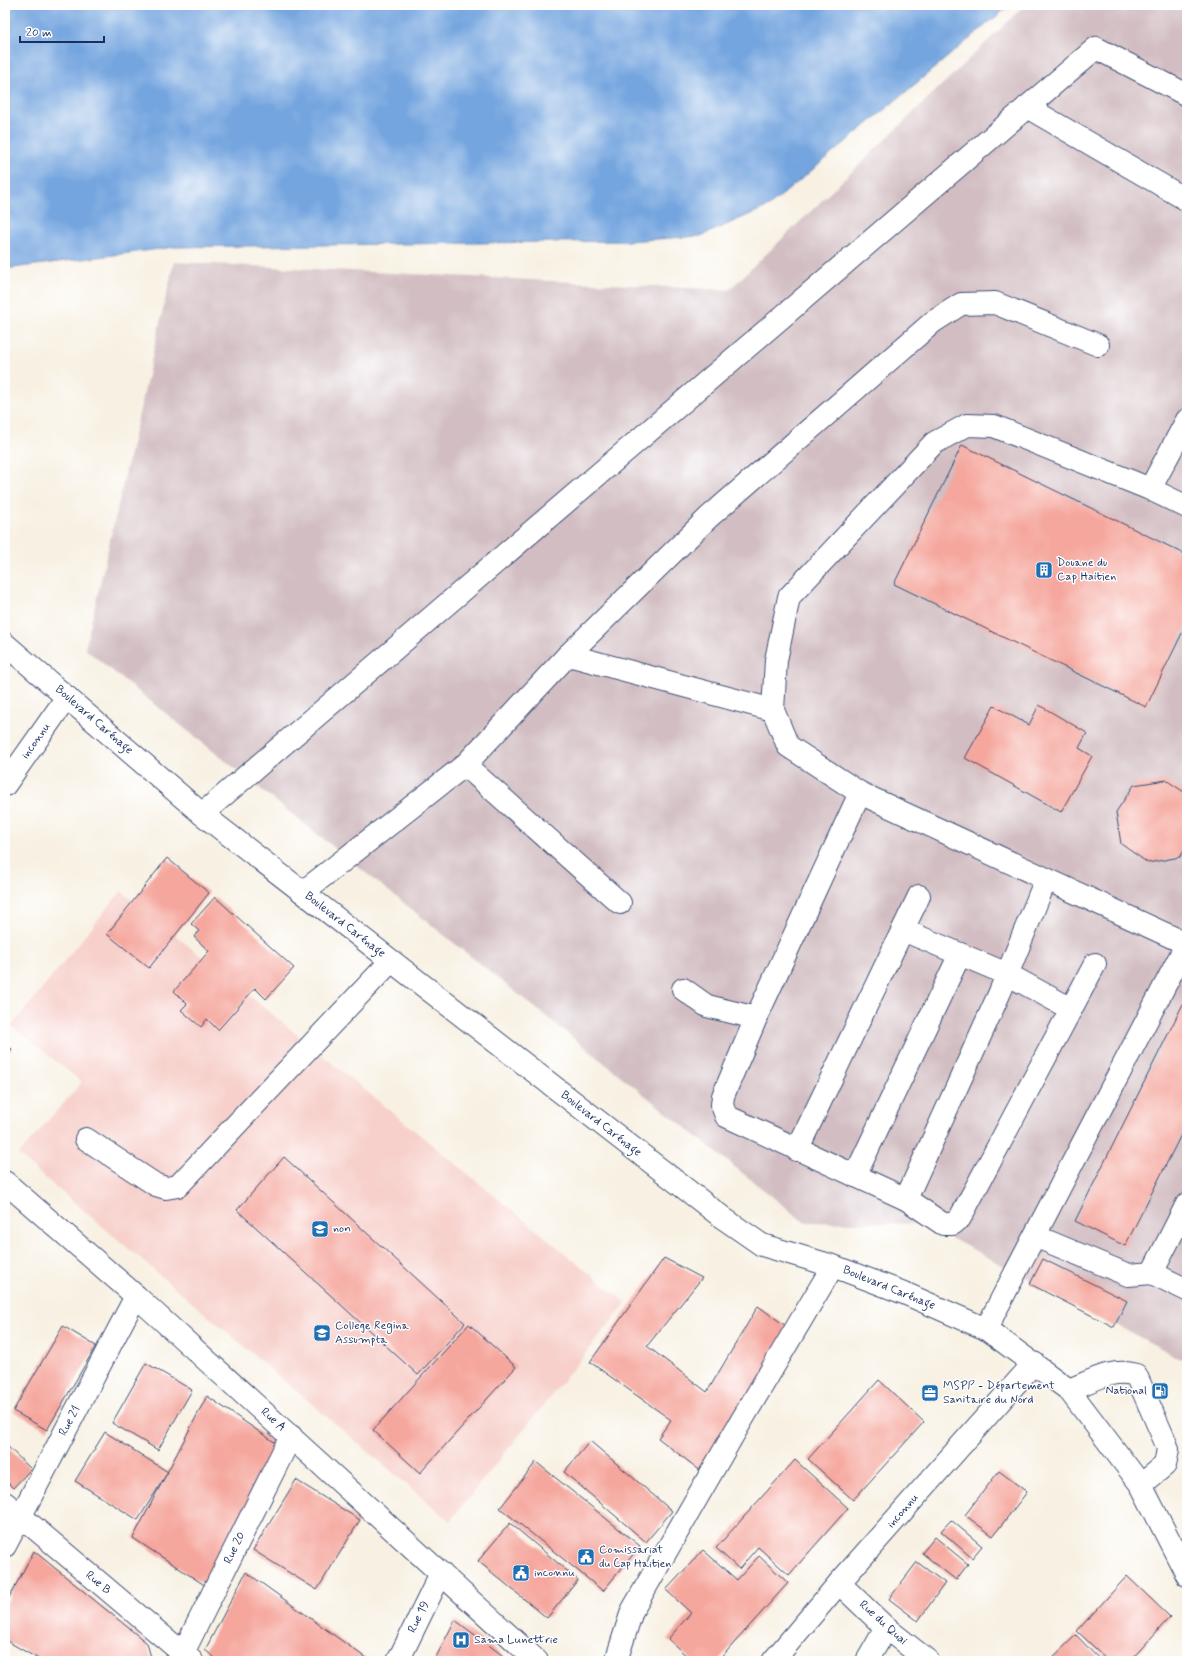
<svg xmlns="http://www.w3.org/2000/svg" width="1192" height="1666" font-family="Mynerve,sans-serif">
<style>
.built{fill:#f7d0cb}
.industrial{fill:#d2bec2}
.water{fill:#75a5df;stroke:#486a9e}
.building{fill:#f5a79e}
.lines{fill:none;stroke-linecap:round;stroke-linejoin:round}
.minor-casing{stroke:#3c4c72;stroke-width:24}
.minor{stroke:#fff;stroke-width:22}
.labels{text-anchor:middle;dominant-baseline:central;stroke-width:3;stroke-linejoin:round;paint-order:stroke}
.poi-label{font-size:12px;fill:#1b2f5e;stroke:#fff;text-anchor:start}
.street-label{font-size:12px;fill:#1b2f5e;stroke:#fff}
</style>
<rect width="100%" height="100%" fill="#fff"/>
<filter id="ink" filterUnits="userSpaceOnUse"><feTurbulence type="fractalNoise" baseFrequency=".025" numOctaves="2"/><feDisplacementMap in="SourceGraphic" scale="8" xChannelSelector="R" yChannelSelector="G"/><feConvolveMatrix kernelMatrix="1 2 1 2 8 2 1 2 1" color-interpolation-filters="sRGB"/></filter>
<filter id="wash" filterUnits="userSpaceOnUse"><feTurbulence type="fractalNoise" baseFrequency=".012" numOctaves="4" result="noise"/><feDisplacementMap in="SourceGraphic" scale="16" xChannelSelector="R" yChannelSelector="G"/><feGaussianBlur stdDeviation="0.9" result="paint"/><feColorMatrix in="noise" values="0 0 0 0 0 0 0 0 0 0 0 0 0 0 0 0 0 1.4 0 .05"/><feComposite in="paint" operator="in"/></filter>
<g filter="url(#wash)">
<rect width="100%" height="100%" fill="#f8f1e3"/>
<!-- built -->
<polygon class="built" points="121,891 626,1303 450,1521 18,1155 82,1082 12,1026"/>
<!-- industrial -->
<polygon class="industrial" points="1025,5 1187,5 1187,1362 924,1224 804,1222 85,649 174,262 729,290"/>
<!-- water -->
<polygon class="water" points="5,5 1010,5 769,206 701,236 628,241 175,247 5,269"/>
<g id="blocks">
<!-- building -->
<g class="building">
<polygon points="962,445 1187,555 1187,623 1146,707 894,584"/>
<polygon points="1039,705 1087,733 1079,748 1092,756 1061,812 965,758 994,706 1029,725"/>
<polygon points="1166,780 1187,794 1187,846 1180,857 1148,863 1121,844 1116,812 1134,785"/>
<polygon points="167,858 209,893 149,968 107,934"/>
<polygon points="215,897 294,968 266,999 255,988 218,1030 207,1019 201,1027 181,1010 187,1004 174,991 209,951 194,937 199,931 191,924"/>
<polygon points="1187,996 1187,1123 1125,1246 1075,1221"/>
<polygon points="5,1044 12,1049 5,1057"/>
<polygon points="284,1157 465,1323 418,1375 237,1210"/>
<polygon points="664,1258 702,1278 647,1346 707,1392 758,1306 793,1331 706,1475 658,1438 671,1420 590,1362"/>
<polygon points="1043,1259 1127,1301 1114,1327 1030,1284"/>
<polygon points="469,1324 516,1367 420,1473 373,1430"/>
<polygon points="63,1326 96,1346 47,1430 13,1411"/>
<polygon points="146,1363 192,1390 158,1450 112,1423"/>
<polygon points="879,1380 924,1422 853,1500 808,1459"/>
<polygon points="207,1396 283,1448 209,1588 133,1538"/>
<polygon points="105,1432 168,1472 138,1520 75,1481"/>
<polygon points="590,1441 672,1511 646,1542 564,1472"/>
<polygon points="5,1444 31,1469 13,1488 5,1480"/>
<polygon points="795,1460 848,1508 789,1575 758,1547 739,1569 716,1548"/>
<polygon points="536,1462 640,1546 603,1591 500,1508"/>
<polygon points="999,1471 1027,1492 993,1536 965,1515"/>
<polygon points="296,1480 360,1520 317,1590 253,1550"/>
<polygon points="951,1520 982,1546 972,1558 941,1531"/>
<polygon points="510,1523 578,1580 547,1618 478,1561"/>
<polygon points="935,1537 968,1564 956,1580 922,1553"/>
<polygon points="703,1550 737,1580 759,1556 788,1583 718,1661 692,1661 668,1639 691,1613 666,1590"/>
<polygon points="34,1551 147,1643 152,1661 42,1661 5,1640 5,1605"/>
<polygon points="917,1562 945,1583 918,1621 889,1599"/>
<polygon points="246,1572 370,1661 219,1661 205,1650"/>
<polygon points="1127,1576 1170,1617 1130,1661 1109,1661 1077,1631"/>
<polygon points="455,1620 510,1661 434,1661"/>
<polygon points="1076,1635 1101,1661 1049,1661"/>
</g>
</g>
</g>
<g filter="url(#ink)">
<use href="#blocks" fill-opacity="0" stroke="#3c4c72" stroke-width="1"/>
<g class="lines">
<defs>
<g id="minor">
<polyline points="1027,107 1187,200"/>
<polyline points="1150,489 1187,420"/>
<polyline points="1187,507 1150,489 994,426 967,425 934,443 789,597 776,660 773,710 788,746 860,793 1187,944"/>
<polyline points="5,644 202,814 723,1218 762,1245 833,1266 904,1293 986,1329 1069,1390 1141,1485 1187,1575"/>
<polyline points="568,655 773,710"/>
<polyline points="465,765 620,903"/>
<polyline points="5,785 67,697"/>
<polyline points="202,814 1096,48 1187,95"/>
<polyline points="303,892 465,765 568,655 709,517 933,322 961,304 995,303 1098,345"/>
<polyline points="903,930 1007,974 1071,1009"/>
<polyline points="683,989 707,1006 756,1018 860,793"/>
<polyline points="756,1018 723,1096 722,1105 726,1116 906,1199 1000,992 1046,879"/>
<polyline points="86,1139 156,1185 166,1188 178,1186 391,961"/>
<polyline points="797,1150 919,896"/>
<polyline points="855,1176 960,954"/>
<polyline points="5,1182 136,1296 537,1661"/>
<polyline points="906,1199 943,1224 953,1224 960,1218 1095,964"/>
<polyline points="1035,1236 1128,1275 1152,1273 1187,1204"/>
<polyline points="1152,1273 1187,1290"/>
<polyline points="986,1329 1187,943"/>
<path d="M1069,1390C1090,1382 1113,1367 1136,1375L1165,1441L1168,1449L1165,1465L1141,1485"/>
<polyline points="5,1503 192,1661"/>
<polyline points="5,1546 136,1296"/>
<polyline points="839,1583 886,1628 928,1661"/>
<polyline points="179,1661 291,1436"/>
<polyline points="398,1661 441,1573"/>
<polyline points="616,1661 632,1611 733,1435 833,1266"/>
<polyline points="773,1661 839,1583 1034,1363"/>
<polyline points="867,1661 886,1628"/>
</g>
</defs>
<!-- minor casing -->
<use href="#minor" class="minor-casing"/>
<!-- minor -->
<use href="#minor" class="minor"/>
</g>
</g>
<!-- icons -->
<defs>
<symbol id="building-square" viewBox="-11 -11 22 22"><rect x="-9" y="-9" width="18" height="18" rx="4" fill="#1f6fb2" stroke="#fff"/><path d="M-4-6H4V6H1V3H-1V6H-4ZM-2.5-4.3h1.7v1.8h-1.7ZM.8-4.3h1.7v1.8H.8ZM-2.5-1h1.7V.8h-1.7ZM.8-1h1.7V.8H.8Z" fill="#fff"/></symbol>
<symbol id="university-square" viewBox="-11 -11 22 22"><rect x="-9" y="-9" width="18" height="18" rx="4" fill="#1f6fb2" stroke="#fff"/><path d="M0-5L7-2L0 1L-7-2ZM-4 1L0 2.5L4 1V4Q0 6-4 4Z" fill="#fff"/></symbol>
<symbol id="fuel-square" viewBox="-11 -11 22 22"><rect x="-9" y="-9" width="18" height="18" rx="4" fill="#1f6fb2" stroke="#fff"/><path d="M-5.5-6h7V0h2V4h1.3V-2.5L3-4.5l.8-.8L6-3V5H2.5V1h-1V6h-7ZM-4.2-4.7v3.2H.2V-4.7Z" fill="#fff"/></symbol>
<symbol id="office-square" viewBox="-11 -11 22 22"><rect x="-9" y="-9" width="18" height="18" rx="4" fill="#1f6fb2" stroke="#fff"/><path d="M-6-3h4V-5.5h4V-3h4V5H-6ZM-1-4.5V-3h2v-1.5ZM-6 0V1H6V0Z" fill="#fff"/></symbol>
<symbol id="civic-square" viewBox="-11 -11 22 22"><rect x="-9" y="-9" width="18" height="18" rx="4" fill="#1f6fb2" stroke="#fff"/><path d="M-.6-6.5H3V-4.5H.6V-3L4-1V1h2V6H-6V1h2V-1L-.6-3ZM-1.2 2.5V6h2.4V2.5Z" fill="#fff"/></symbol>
<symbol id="hospital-square" viewBox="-11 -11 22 22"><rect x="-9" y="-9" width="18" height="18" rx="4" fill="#1f6fb2" stroke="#fff"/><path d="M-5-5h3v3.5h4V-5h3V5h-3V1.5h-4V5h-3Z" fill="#fff"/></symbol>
</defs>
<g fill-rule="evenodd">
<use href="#building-square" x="1034" y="560" width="20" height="20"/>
<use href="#university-square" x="310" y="1219" width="20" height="20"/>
<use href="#university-square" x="312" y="1323" width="20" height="20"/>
<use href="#fuel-square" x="1150" y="1381" width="20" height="20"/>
<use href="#office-square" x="920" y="1383" width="20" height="20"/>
<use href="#civic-square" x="576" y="1547" width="20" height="20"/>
<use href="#civic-square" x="511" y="1563" width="20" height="20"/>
<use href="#hospital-square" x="451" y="1630" width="20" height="20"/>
</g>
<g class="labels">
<!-- poi labels -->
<g class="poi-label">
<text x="1057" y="563">Douane du<tspan x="1057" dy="14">Cap Haitien</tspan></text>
<text x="333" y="1229">non</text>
<text x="335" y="1326">College Regina<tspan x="335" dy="14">Assumpta</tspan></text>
<text x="943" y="1386">MSPP - Département<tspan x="943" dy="14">Sanitaire du Nord</tspan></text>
<text x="1147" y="1391" text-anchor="end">National</text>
<text x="599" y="1550">Comissariat<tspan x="599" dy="14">du Cap Haitien</tspan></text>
<text x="534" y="1573">inconnu</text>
<text x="474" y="1640">Sama Lunettrie</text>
</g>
<!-- street labels -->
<g class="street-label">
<text transform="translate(94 720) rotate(41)">Boulevard Carénage</text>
<text transform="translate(36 741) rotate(-55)">inconnu</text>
<text transform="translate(345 925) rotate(38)">Boulevard Carénage</text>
<text transform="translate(601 1124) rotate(38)">Boulevard Carénage</text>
<text transform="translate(889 1288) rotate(22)">Boulevard Carénage</text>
<text transform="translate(273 1420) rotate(42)">Rue A</text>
<text transform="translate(70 1421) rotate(-62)">Rue 21</text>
<text transform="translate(903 1511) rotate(-49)">inconnu</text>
<text transform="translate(235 1548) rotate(-64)">Rue 20</text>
<text transform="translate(98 1583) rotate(40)">Rue B</text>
<text transform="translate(419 1617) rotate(-64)">Rue 19</text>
<text transform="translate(883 1623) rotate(42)">Rue du Quai</text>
</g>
</g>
<!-- margin -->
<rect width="1192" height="1666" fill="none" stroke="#fff" stroke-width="20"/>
<!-- scale -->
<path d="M20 36v6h84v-6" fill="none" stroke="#1b2f5e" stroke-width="2"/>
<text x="26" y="36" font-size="12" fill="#1b2f5e" stroke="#ffffff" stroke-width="3" paint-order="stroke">20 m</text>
</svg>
